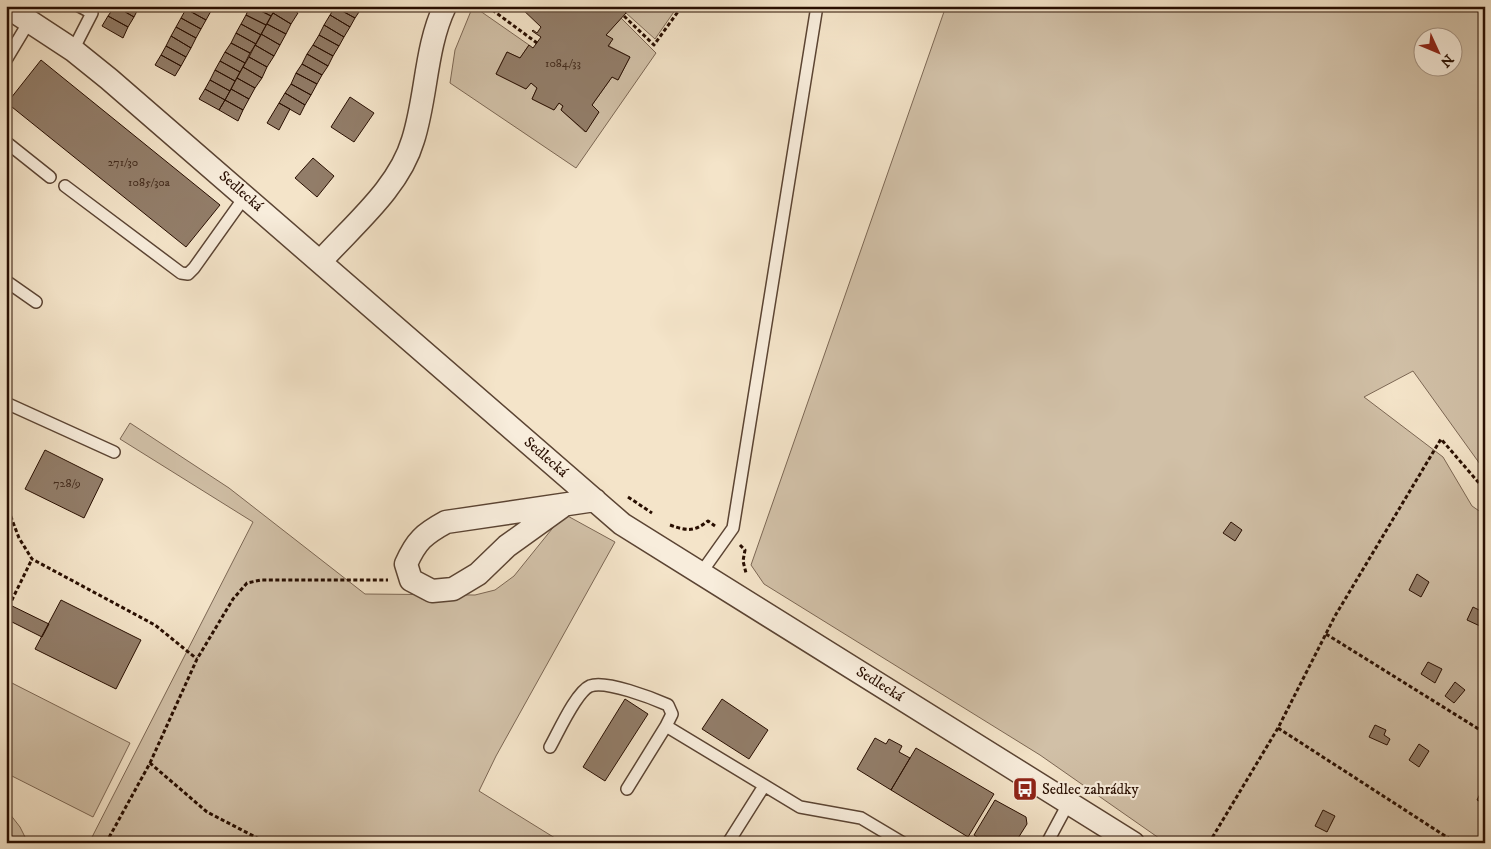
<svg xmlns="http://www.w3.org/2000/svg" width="1491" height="849" viewBox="0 0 1491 849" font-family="'IM FELL DW Pica',serif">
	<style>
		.green { fill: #d1c0a7; stroke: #7c6754; fill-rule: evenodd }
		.building { fill: #927d69; stroke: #280e01 }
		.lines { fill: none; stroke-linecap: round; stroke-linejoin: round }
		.lane-casing { stroke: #5b4433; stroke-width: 14 }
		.street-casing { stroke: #5b4433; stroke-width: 25 }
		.path { stroke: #280e01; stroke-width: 3; stroke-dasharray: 4 2.5; stroke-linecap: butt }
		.lane { stroke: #f8eddc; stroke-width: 11 }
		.street { stroke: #f8eddc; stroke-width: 22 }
		.labels { text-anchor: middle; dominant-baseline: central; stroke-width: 4.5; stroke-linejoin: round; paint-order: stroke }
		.number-label { font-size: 12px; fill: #422a1b }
		.street-label { font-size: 15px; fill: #280e01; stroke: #f8eddc }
		.poi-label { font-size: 15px; fill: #280e01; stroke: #f8eddc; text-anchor: start }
	</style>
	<rect width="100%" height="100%" fill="#f4e4c9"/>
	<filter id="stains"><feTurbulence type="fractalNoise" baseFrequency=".004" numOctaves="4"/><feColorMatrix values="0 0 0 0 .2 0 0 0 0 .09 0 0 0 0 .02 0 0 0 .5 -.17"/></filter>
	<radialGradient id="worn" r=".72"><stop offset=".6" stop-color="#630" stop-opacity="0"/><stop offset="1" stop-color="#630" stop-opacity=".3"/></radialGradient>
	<!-- green -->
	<path class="green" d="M473,6L529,45L520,58L507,52L496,74L526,89L531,83L537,88L532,99L554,110L559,103L563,106L561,110L585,132L599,112L592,105L612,77L618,80L630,57L609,46L612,39L606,35L621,18L656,53L576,168L450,83L455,50Z
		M632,6H678L655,39L626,13Z
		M946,6H1485V471L1413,371L1364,397L1443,457L1472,506L1485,515V843H1166L1040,755L764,584L751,565ZM1424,38H1454V68H1424Z
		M130,423L229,488L365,594L475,595L495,590L514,576L564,514L615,542L496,756L479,791L563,843H89L253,522L120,439Z
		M6,680L130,743L93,817L6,773Z
		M6,809L20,827L28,843H7Z"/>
	<!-- building -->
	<path class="building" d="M115,6H138L139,7L134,17Z
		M115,6L134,17L128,27L108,16Z
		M188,6H203L211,11L206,20L186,9Z
		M250,6L271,16L266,25L246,15Z
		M253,6H276L277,7L271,16Z
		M286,6L298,13L291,24L273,13L277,6Z
		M357,6L361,9L355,18L335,7Z
		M519,6H619L626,13L606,35L613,39L608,46L630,57L618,80L612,77L592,105L599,112L586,132L561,110L563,106L559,103L554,110L532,99L537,88L531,83L526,89L496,74L507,52L520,58L529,45L533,48L541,37L532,31L533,30L537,33L541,27Z
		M335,7L355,18L350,27L330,15Z
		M186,9L206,20L201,29L181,18Z
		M273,13L291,24L286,34L267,24Z
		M246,15L266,25L261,35L241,24Z
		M330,15L350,27L344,37L324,25Z
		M108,16L128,27L123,38L102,26Z
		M181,18L201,29L196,38L176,27Z
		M241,24L261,35L256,44L236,33Z
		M267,24L286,34L280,45L261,34Z
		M324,25L344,37L339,46L319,35Z
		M176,27L196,38L191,48L171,36Z
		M236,33L256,44L250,53L231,43Z
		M261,34L280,45L274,56L255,45Z
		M319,35L339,46L333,56L313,45Z
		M171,36L191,48L186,57L166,46Z
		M231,43L250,53L245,63L225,52Z
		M255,45L274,56L267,67L249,57Z
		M313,45L333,56L328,66L307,54Z
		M166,46L186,57L181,66L161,55Z
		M225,52L245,63L240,72L220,61Z
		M307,54L328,66L322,75L302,64Z
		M161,55L181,66L175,76L155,65Z
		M249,57L267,67L262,78L243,67Z
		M41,60L220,205L186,247L7,103Z
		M220,61L240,72L235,81L215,70Z
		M302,64L322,75L317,84L296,73Z
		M243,67L262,78L255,88L237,78Z
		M215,70L235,81L230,91L210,80Z
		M296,73L317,84L311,95L291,84Z
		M237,78L255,88L249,99L231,89Z
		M210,80L230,91L225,100L205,89Z
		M291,84L311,95L305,105L285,93Z
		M205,89L225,100L219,110L199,99Z
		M231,89L249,99L243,110L225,100Z
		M285,93L305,105L300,115L279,103Z
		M350,97L374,113L354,142L331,127Z
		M225,100L243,110L238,121L219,110Z
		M279,103L290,109L279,130L267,123Z
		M313,158L334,176L317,197L295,178Z
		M45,450L103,479L84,518L25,489Z
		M1231,522L1242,530L1235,541L1223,533Z
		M1417,574L1429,582L1421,597L1409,590Z
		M61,600L141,640L116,689L35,649Z
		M6,603L49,624L42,637L6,619Z
		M1473,607L1485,613L1480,626L1467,620Z
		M1428,662L1442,669L1435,683L1421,674Z
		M1455,682L1465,690L1454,703L1445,696Z
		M625,699L648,714L605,781L583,767Z
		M722,699L768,730L749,759L702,729Z
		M1375,725L1386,730L1384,735L1390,739L1387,745L1369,737Z
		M875,738L886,744L889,739L902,746L899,752L910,758L891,790L857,769Z
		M1419,744L1429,751L1419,767L1409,760Z
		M916,748L994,794L968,837L891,790Z
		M1482,790L1485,791V804L1477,800Z
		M995,800L1026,817L1027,824L1015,843H986L974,835Z
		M1323,810L1335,816L1327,832L1315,826Z"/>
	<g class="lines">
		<defs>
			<path id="lane" d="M73,50L92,13L79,6
				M6,60L30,20
				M6,142L50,177
				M65,186L181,273L188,274L194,268L246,195
				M6,281L36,302
				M6,403L114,452
				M701,573L733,528L817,6
				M550,747C558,733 576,692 590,686C606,680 652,698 668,705L672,714L666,726
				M627,789L666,726L800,807L861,818L903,843
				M728,843L764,786
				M1047,843L1069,802"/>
			<path id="street" d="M6,6L73,50L109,79L622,524L1133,843
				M321,261C353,225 399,188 413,140C427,96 425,48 445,6
				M564,505L507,546L478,574L453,589L432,591L411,580L406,564C416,541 424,534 446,522L595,500"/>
		</defs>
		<!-- lane casing -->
		<use href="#lane" class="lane-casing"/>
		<!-- street casing -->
		<use href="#street" class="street-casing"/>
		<!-- path -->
		<path class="path" d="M487,6L537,43
			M624,16L654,45L682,6
			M628,497L652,513
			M6,504L19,538L32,559L155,625L197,659
			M670,525C687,531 694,532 708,521L715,526
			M740,545L745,550L743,561L746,573
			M6,612L32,559
			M1326,634L1485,733
			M1278,728L1456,843
			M150,763L197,659L233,599L247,583L261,580H388
			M106,843L150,763L207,812L267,843
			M1209,843L1278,728L1335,616L1441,439L1485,490"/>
		<!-- lane -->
		<use href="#lane" class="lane"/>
		<!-- street -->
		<use href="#street" class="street"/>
	</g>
	<!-- icons -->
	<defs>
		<symbol id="bus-square" viewBox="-11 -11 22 22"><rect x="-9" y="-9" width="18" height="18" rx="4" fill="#8f2418" stroke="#f8eddc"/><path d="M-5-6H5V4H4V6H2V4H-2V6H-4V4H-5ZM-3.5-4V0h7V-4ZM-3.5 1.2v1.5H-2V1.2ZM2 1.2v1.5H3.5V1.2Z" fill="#fff"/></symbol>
	</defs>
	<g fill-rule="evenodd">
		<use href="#bus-square" x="1011" y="775" width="28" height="28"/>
	</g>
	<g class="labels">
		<!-- number labels -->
		<g class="number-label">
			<text x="563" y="63">1084/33</text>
			<text x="123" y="162">271/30</text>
			<text x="149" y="182">1085/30a</text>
			<text x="67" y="483">728/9</text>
		</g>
		<!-- street labels -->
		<g class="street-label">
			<text transform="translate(241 191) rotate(41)">Sedlecká</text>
			<text transform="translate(546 457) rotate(41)">Sedlecká</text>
			<text transform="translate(880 684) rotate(32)">Sedlecká</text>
		</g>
		<!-- poi labels -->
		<g class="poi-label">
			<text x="1042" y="789">Sedlec zahrádky</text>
		</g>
	</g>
	<!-- margin -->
	<rect width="1491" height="849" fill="none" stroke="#f4e4c9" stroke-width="25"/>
	<rect x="8" y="8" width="1476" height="834" fill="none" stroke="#280e01" stroke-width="2.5"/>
	<rect x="12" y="12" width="1466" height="824" fill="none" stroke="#280e01"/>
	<!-- north arrow -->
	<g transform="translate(1438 52) rotate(134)"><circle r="24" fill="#f8eddc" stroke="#a59484"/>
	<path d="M0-4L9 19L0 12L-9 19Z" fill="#8f2418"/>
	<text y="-8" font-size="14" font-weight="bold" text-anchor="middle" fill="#280e01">N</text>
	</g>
	<rect width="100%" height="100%" filter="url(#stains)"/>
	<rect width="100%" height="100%" fill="url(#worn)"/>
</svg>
